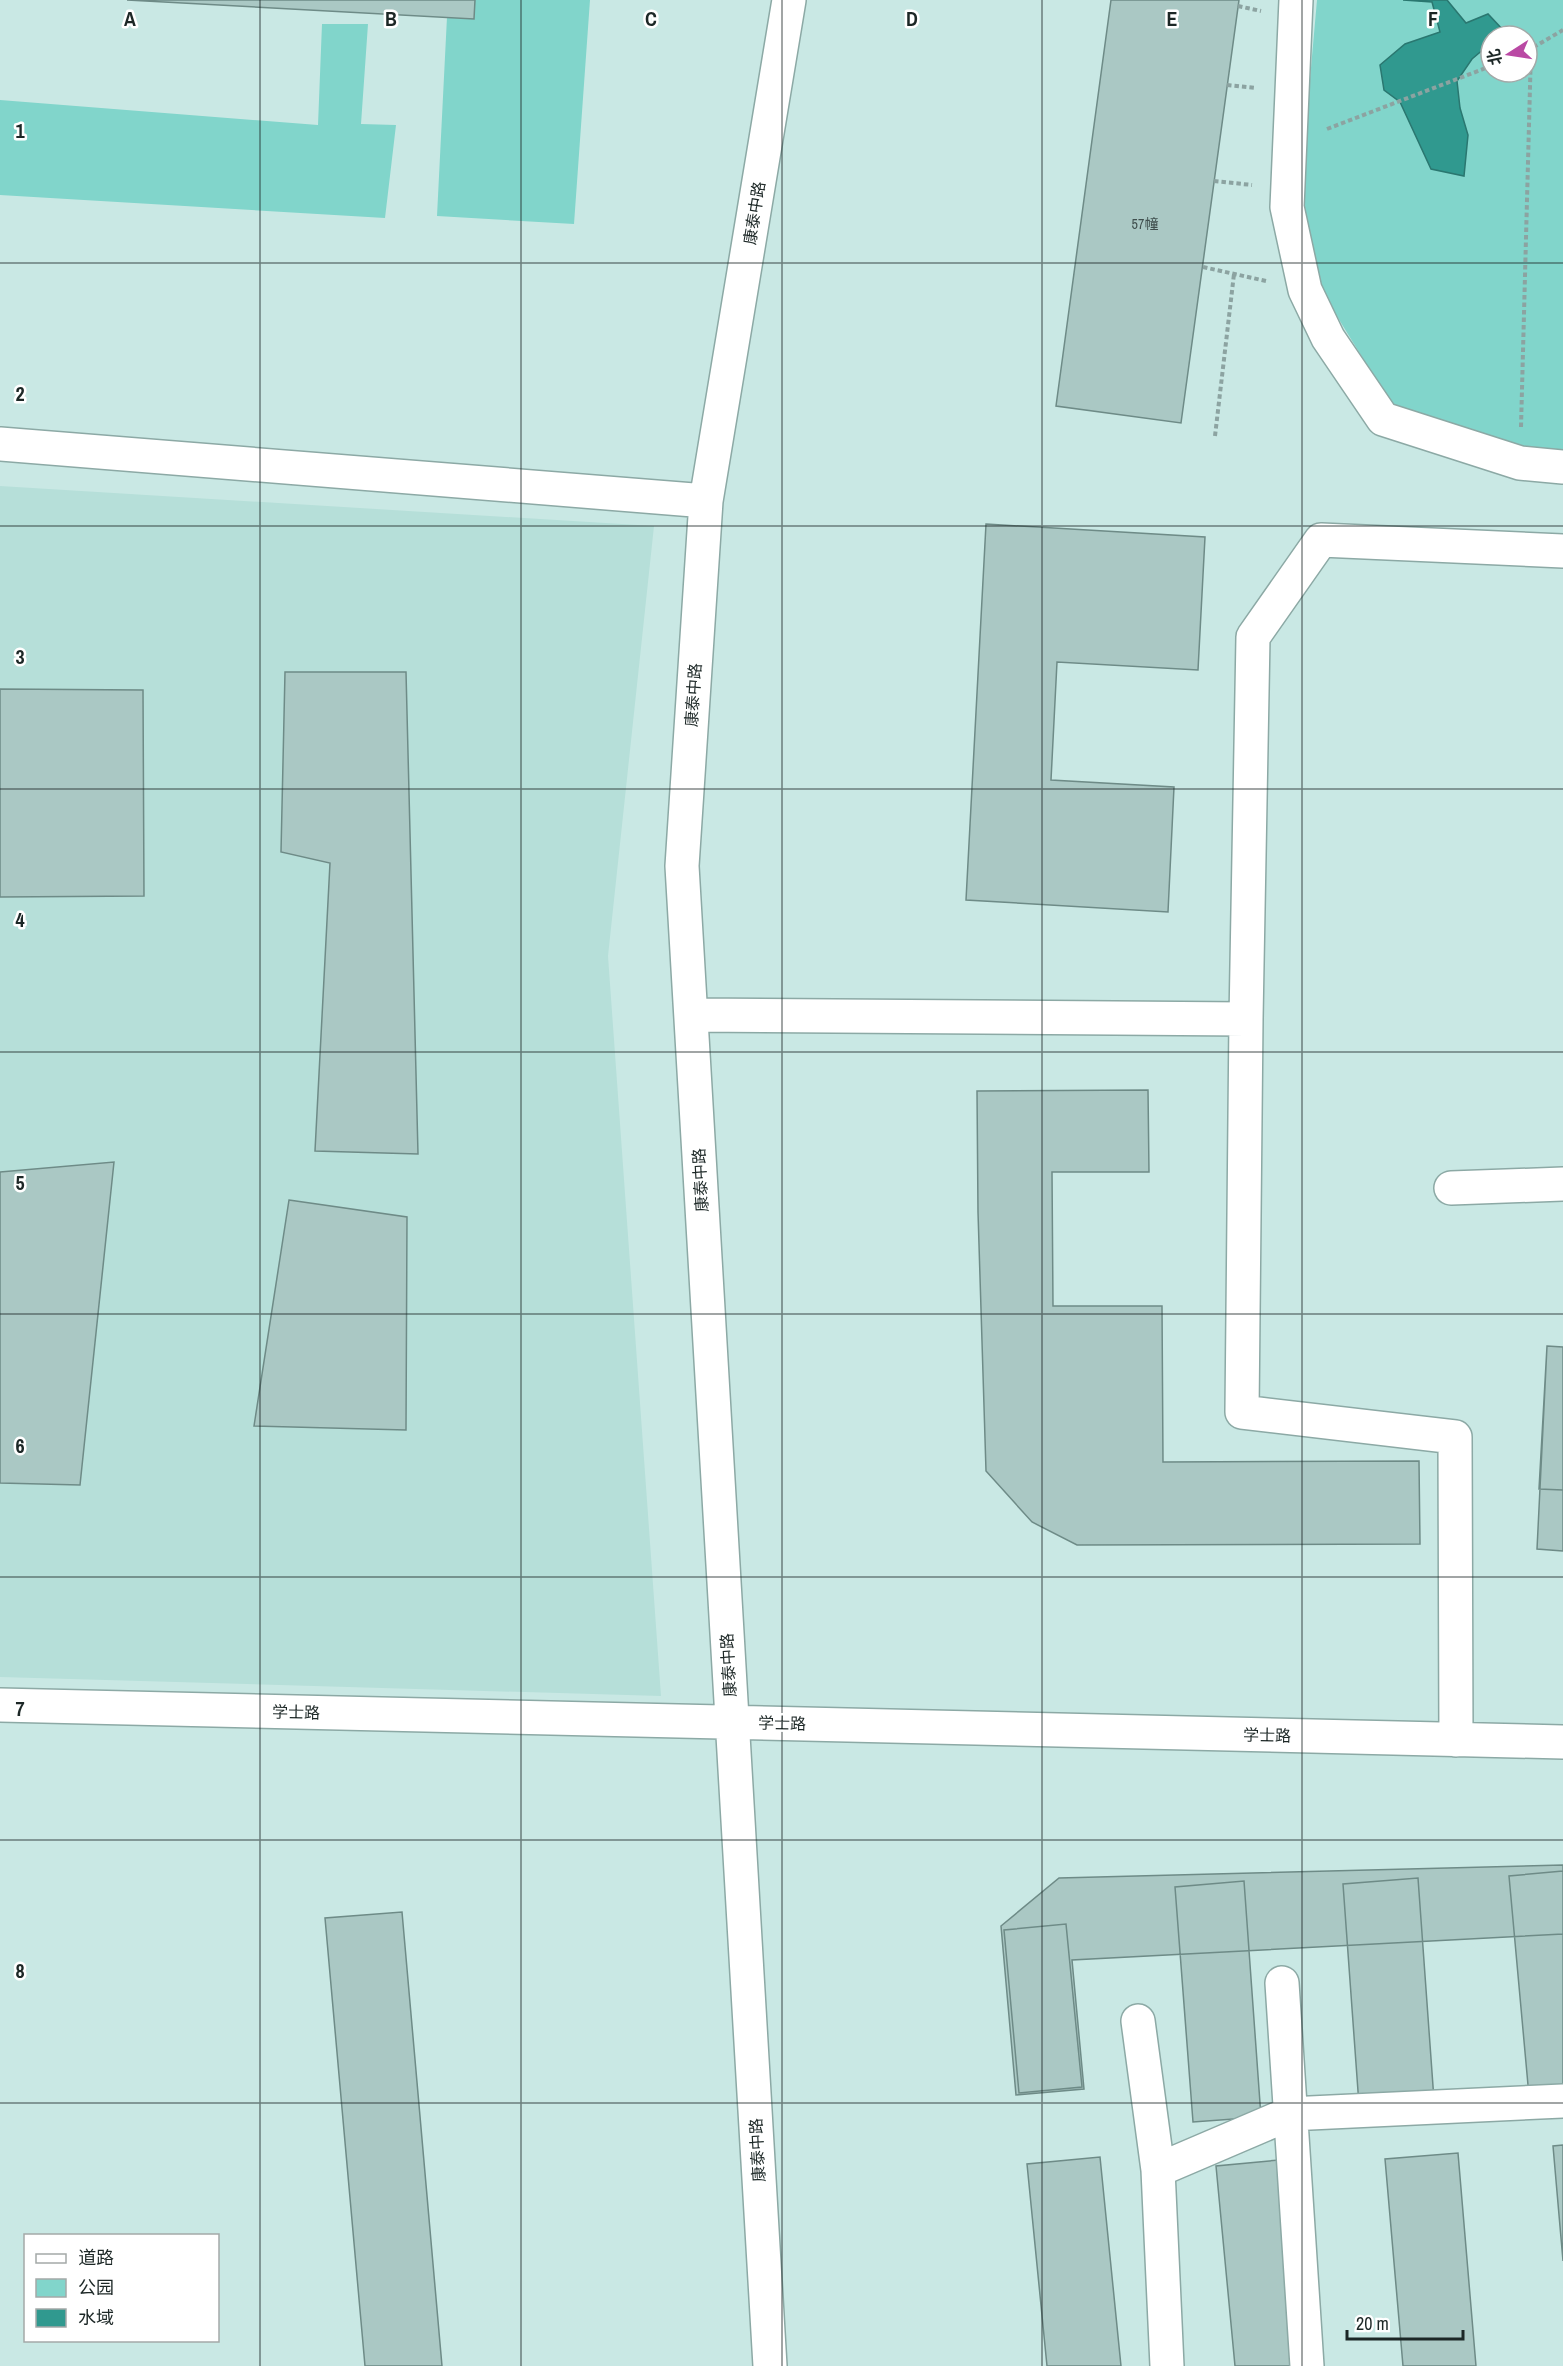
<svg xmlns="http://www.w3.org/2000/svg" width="1563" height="2366" viewBox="0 0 1563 2366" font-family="'Archivo Narrow','Noto Sans SC',sans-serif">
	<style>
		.built { fill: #b6dfd9 }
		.green { fill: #81d5cb; fill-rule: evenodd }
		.water { fill: #30998f; stroke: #2a7770; stroke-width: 1.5 }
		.building { fill: #aac8c4; stroke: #6e8b87; stroke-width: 1.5 }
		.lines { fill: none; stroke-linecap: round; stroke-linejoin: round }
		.minor-casing { stroke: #8ca9a5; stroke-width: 36 }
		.path { stroke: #8ca3a1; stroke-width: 4; stroke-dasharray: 4.5 3; stroke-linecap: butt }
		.minor { stroke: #fff; stroke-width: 33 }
		.grid { fill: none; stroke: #1c2726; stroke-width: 1.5; stroke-opacity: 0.55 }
		.labels { text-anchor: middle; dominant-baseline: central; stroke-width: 5; stroke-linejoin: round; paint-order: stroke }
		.number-label { font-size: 14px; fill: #404f4e }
		.street-label { font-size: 16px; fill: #1c2726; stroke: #fff }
		.grid-label { font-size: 20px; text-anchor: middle; font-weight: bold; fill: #1c2726; stroke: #fff; stroke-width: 5; stroke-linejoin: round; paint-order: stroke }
	</style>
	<rect width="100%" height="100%" fill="#c9e8e4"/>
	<!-- built -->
	<path class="built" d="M0,486L654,526L608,956L661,1696L0,1677Z"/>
	<!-- green -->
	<path class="green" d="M475,0H590L574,224L437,216L447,17Z
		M1317,0H1563V452L1506,444L1394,409L1319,287L1303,202L1304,147ZM1491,36H1527V72H1491Z
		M322,24H368L361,124L396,125L385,218L0,195V100L318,125Z"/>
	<!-- water -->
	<path class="water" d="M1403,0H1447L1466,23L1488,14L1504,31L1498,36H1491V43L1472,59L1457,81L1460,108L1468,135L1464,176L1431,169L1400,102L1384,90L1380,65L1405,44L1440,32L1432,2Z"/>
	<!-- building -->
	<path class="building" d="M127,0H475L474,19Z
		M1111,0H1239L1181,423L1056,406Z
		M986,524L1205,537L1198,670L1057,662L1051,780L1174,787L1168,912L966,900Z
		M285,672H406L418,1154L315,1151L330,863L281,852Z
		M0,689L143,690L144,896L0,897Z
		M1148,1090L1149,1172H1052L1053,1306H1162L1163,1462L1419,1461L1420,1544L1077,1545L1032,1522L986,1471L978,1212L977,1091Z
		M114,1162L80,1485L0,1483V1172Z
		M289,1200L407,1217L406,1430L254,1426Z
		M1547,1346L1563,1347V1551L1537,1549Z
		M1547,1346L1563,1347V1490L1539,1489Z
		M1563,1865V1934L1072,1960L1084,2089L1016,2095L1001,1926L1059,1878Z
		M1563,1871V2093L1529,2096L1509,1876Z
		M1418,1878L1434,2100L1359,2105L1343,1884Z
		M1244,1881L1261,2117L1193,2122L1175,1887Z
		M402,1912L442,2366H365L325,1918Z
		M1066,1924L1082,2087L1019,2093L1004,1930Z
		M1563,2145V2261L1553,2146Z
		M1458,2153L1476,2366H1403L1385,2159Z
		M1100,2157L1121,2366H1047L1027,2164Z
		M1279,2160L1298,2366H1235L1216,2166Z"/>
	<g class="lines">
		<defs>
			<path id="minor" d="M1296,0L1287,207L1305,290L1328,338L1383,419L1520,463L1563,467
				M0,444L706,501
				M691,1015L1246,1019
				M1451,1188L1563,1184
				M0,1705L1563,1742
				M1456,1740L1455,1437L1242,1412L1246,1019L1253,637L1321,540L1563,551
				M1282,1983L1307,2366
				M1138,2021L1158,2170L1167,2366
				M1158,2170L1289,2114L1563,2101
				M770,2366L682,866L706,501L789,0"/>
		</defs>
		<!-- minor casing -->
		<use href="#minor" class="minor-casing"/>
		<!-- path -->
		<path class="path" d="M1238,6L1261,11
			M1527,51L1563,30
			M1227,85L1256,88
			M1327,129L1491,66
			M1214,181L1252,185
			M1203,267L1266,281
			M1521,427L1531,49
			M1215,436L1234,274"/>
		<!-- minor -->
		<use href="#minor" class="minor"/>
	</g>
	<!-- grid -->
	<path class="grid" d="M260,0V2366M521,0V2366M782,0V2366M1042,0V2366M1302,0V2366M0,263H1563M0,526H1563M0,789H1563M0,1052H1563M0,1314H1563M0,1577H1563M0,1840H1563M0,2103H1563"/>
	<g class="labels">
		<!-- number labels -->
		<g class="number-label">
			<text x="1145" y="224">57幢</text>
		</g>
		<!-- street labels -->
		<g class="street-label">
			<text transform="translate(754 213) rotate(-81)">康泰中路</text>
			<text transform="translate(693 695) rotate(-86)">康泰中路</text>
			<text transform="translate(700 1180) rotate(-93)">康泰中路</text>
			<text transform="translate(728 1665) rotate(-93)">康泰中路</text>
			<text transform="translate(296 1712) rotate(1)">学士路</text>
			<text transform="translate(782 1723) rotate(1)">学士路</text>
			<text transform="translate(1267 1735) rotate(1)">学士路</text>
			<text transform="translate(757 2150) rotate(-93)">康泰中路</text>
		</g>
	</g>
	<g class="grid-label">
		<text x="130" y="26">A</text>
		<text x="391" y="26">B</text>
		<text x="651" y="26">C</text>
		<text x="912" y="26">D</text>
		<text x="1172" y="26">E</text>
		<text x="1433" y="26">F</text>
		<text x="20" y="138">1</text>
		<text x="20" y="401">2</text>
		<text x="20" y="664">3</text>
		<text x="20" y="927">4</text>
		<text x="20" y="1190">5</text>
		<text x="20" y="1453">6</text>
		<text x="20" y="1716">7</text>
		<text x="20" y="1978">8</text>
	</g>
	<!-- legend -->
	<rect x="24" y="2234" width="195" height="108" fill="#ffffff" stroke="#a4a9a8" stroke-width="1.5"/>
	<rect x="36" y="2254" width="30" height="9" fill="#ffffff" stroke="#a4a9a8" stroke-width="1.5"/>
	<text x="78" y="2264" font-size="18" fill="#1c2726">道路</text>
	<rect x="36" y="2279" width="30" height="18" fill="#81d5cb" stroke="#a4a9a8" stroke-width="1.5"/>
	<text x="78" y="2294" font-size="18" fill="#1c2726">公园</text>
	<rect x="36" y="2309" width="30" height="18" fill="#30998f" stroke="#a4a9a8" stroke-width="1.5"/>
	<text x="78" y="2324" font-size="18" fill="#1c2726">水域</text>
	<!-- north arrow -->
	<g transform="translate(1509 54) rotate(258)"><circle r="28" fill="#ffffff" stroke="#a4a9a8" stroke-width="1.5"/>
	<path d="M0-4.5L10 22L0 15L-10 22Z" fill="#ba49a4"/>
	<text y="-9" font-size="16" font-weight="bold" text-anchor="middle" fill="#1c2726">北</text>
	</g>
	<!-- scale -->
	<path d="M1347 2330v9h116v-9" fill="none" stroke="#1c2726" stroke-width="3"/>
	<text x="1356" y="2330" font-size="18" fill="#1c2726" stroke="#ffffff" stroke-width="4.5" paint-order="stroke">20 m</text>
</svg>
